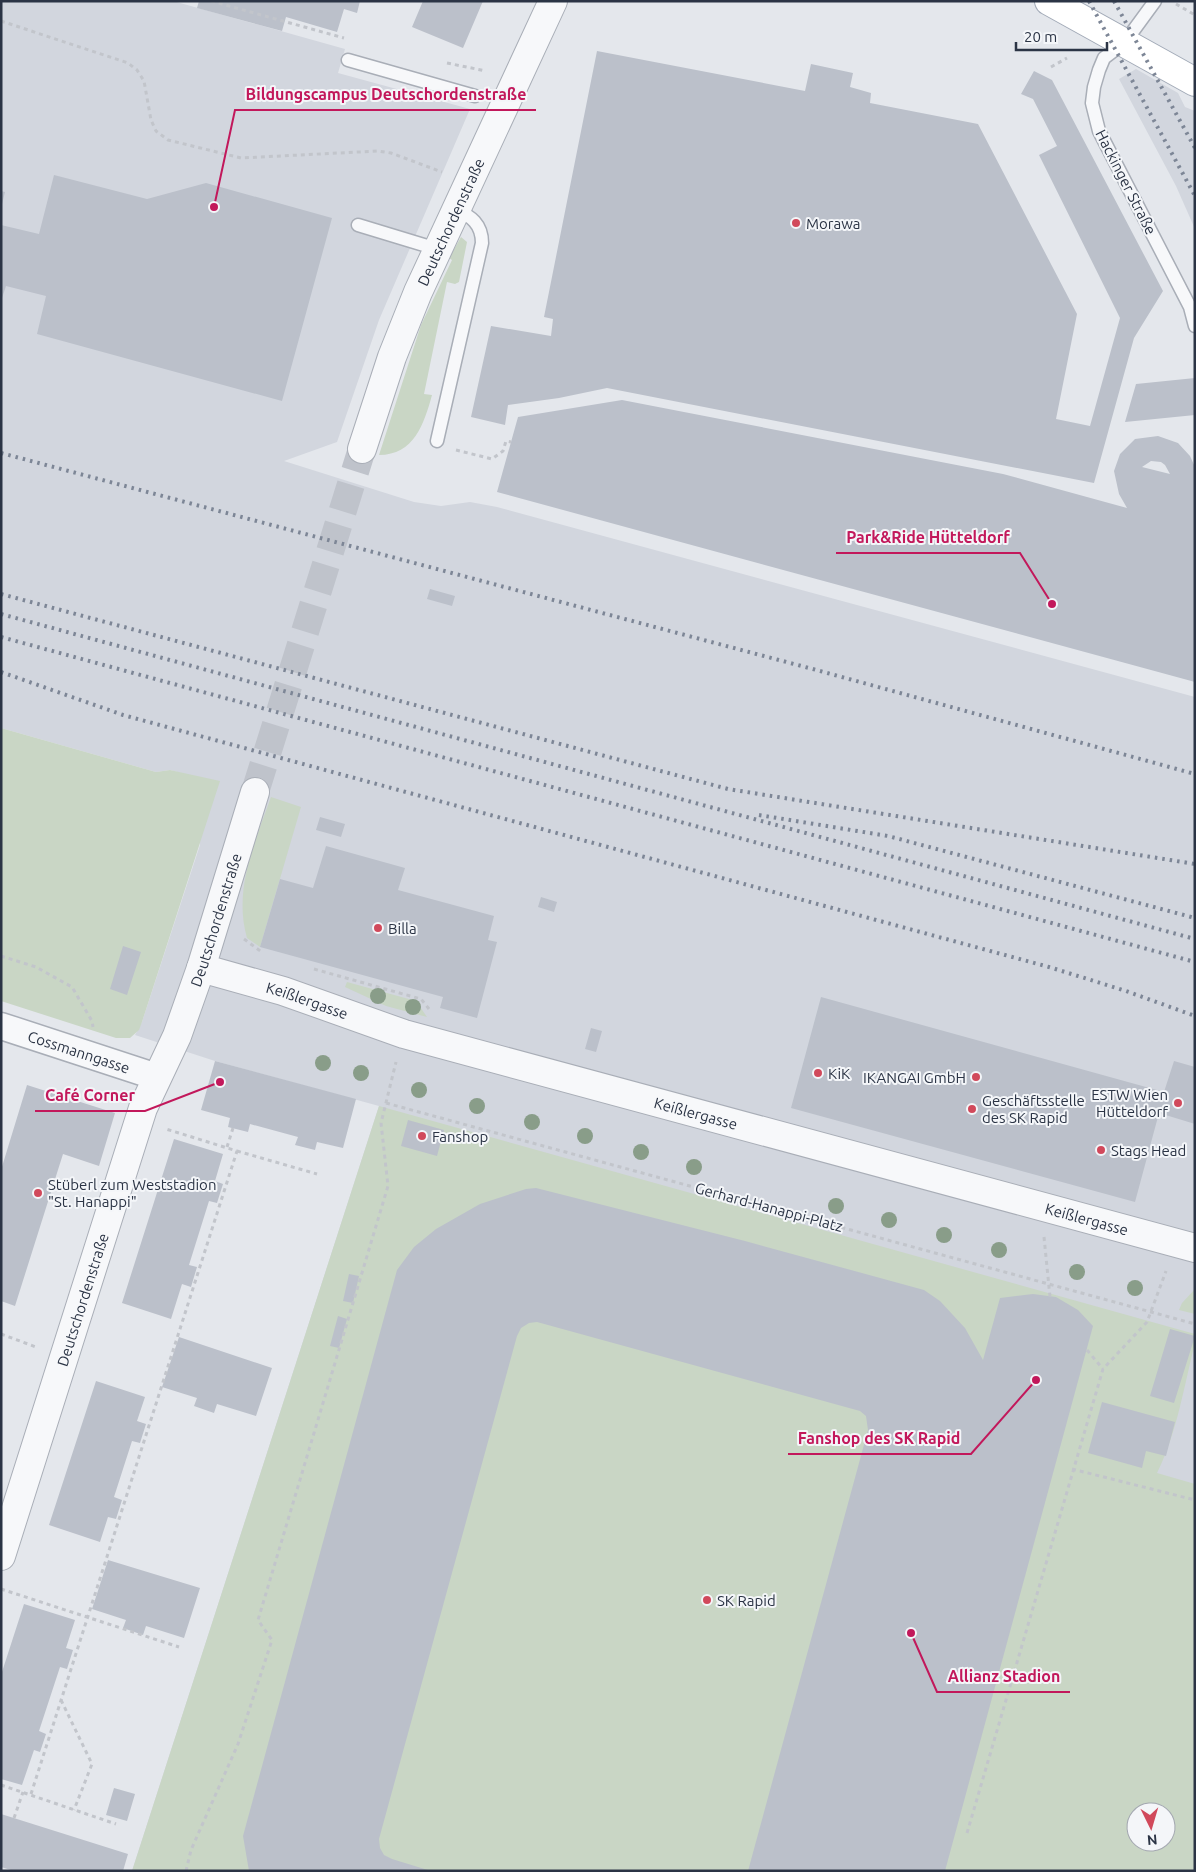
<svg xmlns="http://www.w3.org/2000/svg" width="1196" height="1872" viewBox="0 0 1196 1872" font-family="Ubuntu,sans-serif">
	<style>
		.built { fill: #d2d6de; fill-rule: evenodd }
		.green { fill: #c9d6c5; fill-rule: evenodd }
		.building { fill: #bbc0ca; fill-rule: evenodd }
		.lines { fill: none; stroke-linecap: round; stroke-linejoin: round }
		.tertiary-tunnel { stroke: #bfc3cb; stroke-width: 28; stroke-dasharray: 28 14; stroke-linecap: butt }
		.service-casing { stroke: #a9aeb7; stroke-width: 15 }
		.minor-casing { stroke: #a9aeb7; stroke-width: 29 }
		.tertiary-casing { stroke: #a9aeb7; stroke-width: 30 }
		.primary-casing { stroke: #a3abb8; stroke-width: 30 }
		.path { stroke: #c2c5cb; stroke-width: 3; stroke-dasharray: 4 4; stroke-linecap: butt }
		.service { stroke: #f7f8fa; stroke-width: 12 }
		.minor { stroke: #f7f8fa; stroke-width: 26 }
		.tertiary { stroke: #f7f8fa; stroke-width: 28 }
		.primary { stroke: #fff; stroke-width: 28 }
		.rail { stroke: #7d8696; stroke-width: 4; stroke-dasharray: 2.5 5; stroke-linecap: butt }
		.tree { fill: #899d89 }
		.poi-dot { fill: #d1495b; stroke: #f4f6f9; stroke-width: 2 }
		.labels { text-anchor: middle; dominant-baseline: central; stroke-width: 4; stroke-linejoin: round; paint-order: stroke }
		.street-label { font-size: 15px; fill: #2b3445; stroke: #f4f6f9 }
		.poi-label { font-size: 15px; fill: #2b3445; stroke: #f4f6f9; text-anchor: start }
		.leader { fill: none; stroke: #c2185b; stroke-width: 2 }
		.callout-dot { fill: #c2185b; stroke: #f4f6f9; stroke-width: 2 }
		.callout-label { font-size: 16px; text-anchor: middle; font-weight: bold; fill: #c2185b; stroke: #f4f6f9; stroke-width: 4; stroke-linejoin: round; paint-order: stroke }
	</style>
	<rect width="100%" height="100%" fill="#e4e7ec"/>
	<!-- built -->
	<path class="built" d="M1,1H173L345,49L338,73L470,109L379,320L337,442L284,461L414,502L441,506L470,502L497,507L1195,697V1871H132L379,1106L215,1061L135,1035L142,1022L200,845L192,776L170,770L156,772L1,728ZM1136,1812H1166V1842H1136Z
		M1136,69L1178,93L1185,107L1195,111V229L1176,186L1119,79Z"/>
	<!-- green -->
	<path class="green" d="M461,237L467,242L459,282L455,284L447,282L424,394L432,395C424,424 414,455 379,455L421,325L452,260L449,258Z
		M1,728L156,772L170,770L220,781L142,1022L139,1030L130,1038H116L1,1001Z
		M271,797L301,807L260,947L247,938C233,890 255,842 271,797Z
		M347,982L416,1001L427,1017L386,1006L345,987Z
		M379,1106L1195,1334V1343C1184,1386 1177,1433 1157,1473L1195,1484V1871H132ZM1136,1812H1166V1842H1136Z
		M1195,1289V1314L1179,1310L1182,1303Z"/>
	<!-- building -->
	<path class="building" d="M199,1H360L357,13L344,9L337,32L286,17L282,31L197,8Z
		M423,1H483L463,48L412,27Z
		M597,51L805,91L811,64L853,73L850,87L871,93L870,103L978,124L1077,314L1056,419L1090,426L1120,318L1039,155L1057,146L1033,99L1021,94L1034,71L1052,80L1163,291L1134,338L1094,483L607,388L559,398L508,405L505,425L471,417L491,326L551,336L553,319L544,317Z
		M54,175L147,199L206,183L332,218L282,401L37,334L46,296L6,286L1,301V225L39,234Z
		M1,191L5,192L2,204H1Z
		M1195,378V415L1125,422L1136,384Z
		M622,400L1003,474L1127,508L1119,494L1114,471L1120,454L1135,439L1158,436L1178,443L1190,456L1195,467V682L497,492L518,417ZM1151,461L1161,462L1165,465L1170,474L1142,467Z
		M430,589L455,596L452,606L427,599Z
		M320,817L345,824L341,837L316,830Z
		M326,846L405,868L398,890L494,916L488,940L497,942L477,1018L440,1008L443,997L260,947L280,879L313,888Z
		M541,897L557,902L554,912L538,907Z
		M123,946L141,952L127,995L110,989Z
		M821,997L1164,1092L1174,1061L1195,1067V1124L1159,1113L1135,1202L791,1108Z
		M591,1028L602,1031L596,1052L585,1049Z
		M215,1061L356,1099L343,1148L317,1142L315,1150L295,1145L298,1137L250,1124L248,1132L228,1127L230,1118L201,1110Z
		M27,1085L115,1113L99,1166L63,1154L15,1306L1,1301V1170Z
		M408,1120L444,1130L437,1156L401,1146Z
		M174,1139L223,1154L215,1181L223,1184L217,1203L209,1201L189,1265L197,1267L191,1287L182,1284L171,1319L122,1303Z
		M536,1188L745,1241L924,1290L940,1301L965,1328L983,1360L1000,1298L1033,1294L1056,1297L1078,1310L1093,1326L945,1871H748L868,1430L866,1416L860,1411L537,1322L529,1323L521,1328L517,1336L379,1839L380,1848L384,1855L392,1859L431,1871H249L243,1836L397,1270L414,1247L436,1229L480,1204L526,1189Z
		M349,1274L359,1276L353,1303L343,1301Z
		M338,1316L347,1319L339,1348L330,1346Z
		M1170,1329L1195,1336L1174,1403L1150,1396Z
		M179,1337L272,1368L256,1416L217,1404L214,1413L194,1406L197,1398L162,1387Z
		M96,1381L145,1397L137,1421L146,1424L140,1443L132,1441L114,1497L122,1500L116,1519L108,1517L100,1542L49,1525Z
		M1102,1402L1175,1422L1166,1456L1146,1451L1142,1468L1088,1453Z
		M108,1560L200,1588L184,1638L146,1626L143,1635L123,1628L126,1620L92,1609Z
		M24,1604L75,1620L66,1648L73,1650L67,1669L60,1667L39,1731L46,1734L40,1752L34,1750L22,1785L1,1779V1675Z
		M114,1788L135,1794L127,1821L106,1815Z
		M1,1814L128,1854L123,1871H14L1,1867Z"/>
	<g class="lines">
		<!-- tertiary-tunnel -->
		<path class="tertiary-tunnel" d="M255,792L362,449"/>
		<defs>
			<path id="service" d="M1155,1L1125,42L1104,58L1099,70L1094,87L1092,103L1099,131L1190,307L1195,326
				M348,60L475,96
				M358,225L437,249
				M437,441L482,243C482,224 471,216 455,209"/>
			<g id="minor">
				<path id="s1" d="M1,1026L157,1077"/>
			</g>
			<g id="tertiary">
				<path id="s2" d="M362,449L392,357L418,292L553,1"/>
				<path id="s3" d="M201,968L283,991L404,1034L1195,1248"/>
				<path id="s4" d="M1,1556L143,1108L177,1036L201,968L255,792"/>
			</g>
			<path id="primary" d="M1049,1L1195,82"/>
		</defs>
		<!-- service casing -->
		<use href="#service" class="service-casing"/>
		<!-- minor casing -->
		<use href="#minor" class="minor-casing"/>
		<!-- tertiary casing -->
		<use href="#tertiary" class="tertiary-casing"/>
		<!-- primary casing -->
		<use href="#primary" class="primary-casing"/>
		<!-- path -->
		<path class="path" d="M211,1L344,38
			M1176,4L1195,15
			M1,21L128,63L137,70L144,81L151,120L156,131L168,140L241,158L378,151L391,153L442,172
			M447,63L486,71
			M1051,67L1067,58
			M456,450L492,459L503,451L506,441L511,442
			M244,939L263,953
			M1,956L36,967L72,987L92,1021L93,1027
			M314,969L421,999L429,1009
			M386,1103L1195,1324
			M227,1147L233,1128
			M237,1151L317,1174
			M1044,1237L1050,1297
			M1,1334L36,1347
			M1087,1350L1103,1369
			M1072,1469L1195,1500
			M1,1589L179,1647
			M61,1700L92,1764L74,1810
			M1,1785L116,1824
			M31,1794L237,1151L166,1129
			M14,1818L23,1792
			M967,1833L1103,1369L1147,1322L1166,1271
			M186,1871L191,1850L238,1744L272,1640L258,1620L388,1186L381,1123L396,1062"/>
		<!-- service -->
		<use href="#service" class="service"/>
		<!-- minor -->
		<use href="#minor" class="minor"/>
		<!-- tertiary -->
		<use href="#tertiary" class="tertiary"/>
		<!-- primary -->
		<use href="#primary" class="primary"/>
		<!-- rail -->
		<path class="rail" d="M1089,1L1195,196
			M1114,1L1195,148
			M1,453L809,668L1195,774
			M1,594L728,789L1195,864
			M1,614L1195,939
			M1,637L1195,962
			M1,672L123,715L1049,967L1126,991L1195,1016
			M759,815L888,836L1195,918"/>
	</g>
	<!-- trees -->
	<g class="tree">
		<circle cx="378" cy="996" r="8"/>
		<circle cx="413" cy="1007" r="8"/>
		<circle cx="323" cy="1063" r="8"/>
		<circle cx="361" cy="1073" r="8"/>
		<circle cx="419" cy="1090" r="8"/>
		<circle cx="477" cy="1106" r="8"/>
		<circle cx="532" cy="1122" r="8"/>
		<circle cx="585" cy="1136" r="8"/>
		<circle cx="641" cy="1152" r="8"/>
		<circle cx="694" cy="1167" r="8"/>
		<circle cx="836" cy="1206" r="8"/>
		<circle cx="889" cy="1220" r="8"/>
		<circle cx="944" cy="1235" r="8"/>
		<circle cx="999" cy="1250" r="8"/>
		<circle cx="1077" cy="1272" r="8"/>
		<circle cx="1135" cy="1288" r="8"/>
	</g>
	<!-- markers -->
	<g class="poi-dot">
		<circle cx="796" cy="223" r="5"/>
		<circle cx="378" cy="928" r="5"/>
		<circle cx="818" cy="1073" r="5"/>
		<circle cx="976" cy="1077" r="5"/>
		<circle cx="1178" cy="1103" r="5"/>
		<circle cx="972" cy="1109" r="5"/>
		<circle cx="422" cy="1136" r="5"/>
		<circle cx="1101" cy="1150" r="5"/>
		<circle cx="38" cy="1193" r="5"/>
		<circle cx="707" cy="1600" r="5"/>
	</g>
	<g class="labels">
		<!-- street labels -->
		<g class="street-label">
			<text transform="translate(1126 182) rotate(63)">Hackinger Straße</text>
			<text stroke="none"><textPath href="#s2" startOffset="244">Deutschordenstraße</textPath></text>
			<text stroke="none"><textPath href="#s4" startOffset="672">Deutschordenstraße</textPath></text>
			<text stroke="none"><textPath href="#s3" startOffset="111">Keißlergasse</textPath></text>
			<text stroke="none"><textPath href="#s1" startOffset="82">Cossmanngasse</textPath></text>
			<text stroke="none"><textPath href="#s3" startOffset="516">Keißlergasse</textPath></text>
			<text transform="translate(769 1207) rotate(15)">Gerhard-Hanappi-Platz</text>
			<text stroke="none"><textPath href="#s3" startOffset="921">Keißlergasse</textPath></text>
			<text stroke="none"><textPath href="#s4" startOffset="269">Deutschordenstraße</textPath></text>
		</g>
		<!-- poi labels -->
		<g class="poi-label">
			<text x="806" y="223">Morawa</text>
			<text x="388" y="928">Billa</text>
			<text x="828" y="1073">KiK</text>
			<text x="966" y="1077" text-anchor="end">IKANGAI GmbH</text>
			<text x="1168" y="1094" text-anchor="end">ESTW Wien<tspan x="1168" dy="17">Hütteldorf</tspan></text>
			<text x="982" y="1100">Geschäftsstelle<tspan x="982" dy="17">des SK Rapid</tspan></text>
			<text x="432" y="1136">Fanshop</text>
			<text x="1111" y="1150">Stags Head</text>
			<text x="48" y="1184">Stüberl zum Weststadion<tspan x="48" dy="17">"St. Hanappi"</tspan></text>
			<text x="717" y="1600">SK Rapid</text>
		</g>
	</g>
	<!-- callouts -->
	<path class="leader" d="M214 207L235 110H536M1052 604L1020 553H836M220 1082L145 1111H35M1036 1380L971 1454H788M911 1633L937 1692H1070"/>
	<g class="callout-dot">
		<circle cx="214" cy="207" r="5"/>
		<circle cx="1052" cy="604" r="5"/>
		<circle cx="220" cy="1082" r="5"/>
		<circle cx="1036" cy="1380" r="5"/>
		<circle cx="911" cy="1633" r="5"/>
	</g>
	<g class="callout-label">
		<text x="386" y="100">Bildungscampus Deutschordenstraße</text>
		<text x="928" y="543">Park&amp;Ride Hütteldorf</text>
		<text x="90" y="1101">Café Corner</text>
		<text x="879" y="1444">Fanshop des SK Rapid</text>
		<text x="1004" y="1682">Allianz Stadion</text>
	</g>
	<!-- border -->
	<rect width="1196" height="1872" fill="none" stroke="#2b3445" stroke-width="5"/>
	<!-- north arrow -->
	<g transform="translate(1151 1827) rotate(175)"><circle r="24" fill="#f4f6f9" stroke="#a4a8b1"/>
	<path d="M0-4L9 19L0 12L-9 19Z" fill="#d1495b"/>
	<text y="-8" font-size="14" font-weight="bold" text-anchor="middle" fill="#2b3445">N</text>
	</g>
	<!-- scale -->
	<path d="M1016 42v8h91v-8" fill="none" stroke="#2b3445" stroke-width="2.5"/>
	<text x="1024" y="42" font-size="15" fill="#2b3445" stroke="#f4f6f9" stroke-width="4" paint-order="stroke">20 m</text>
</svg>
